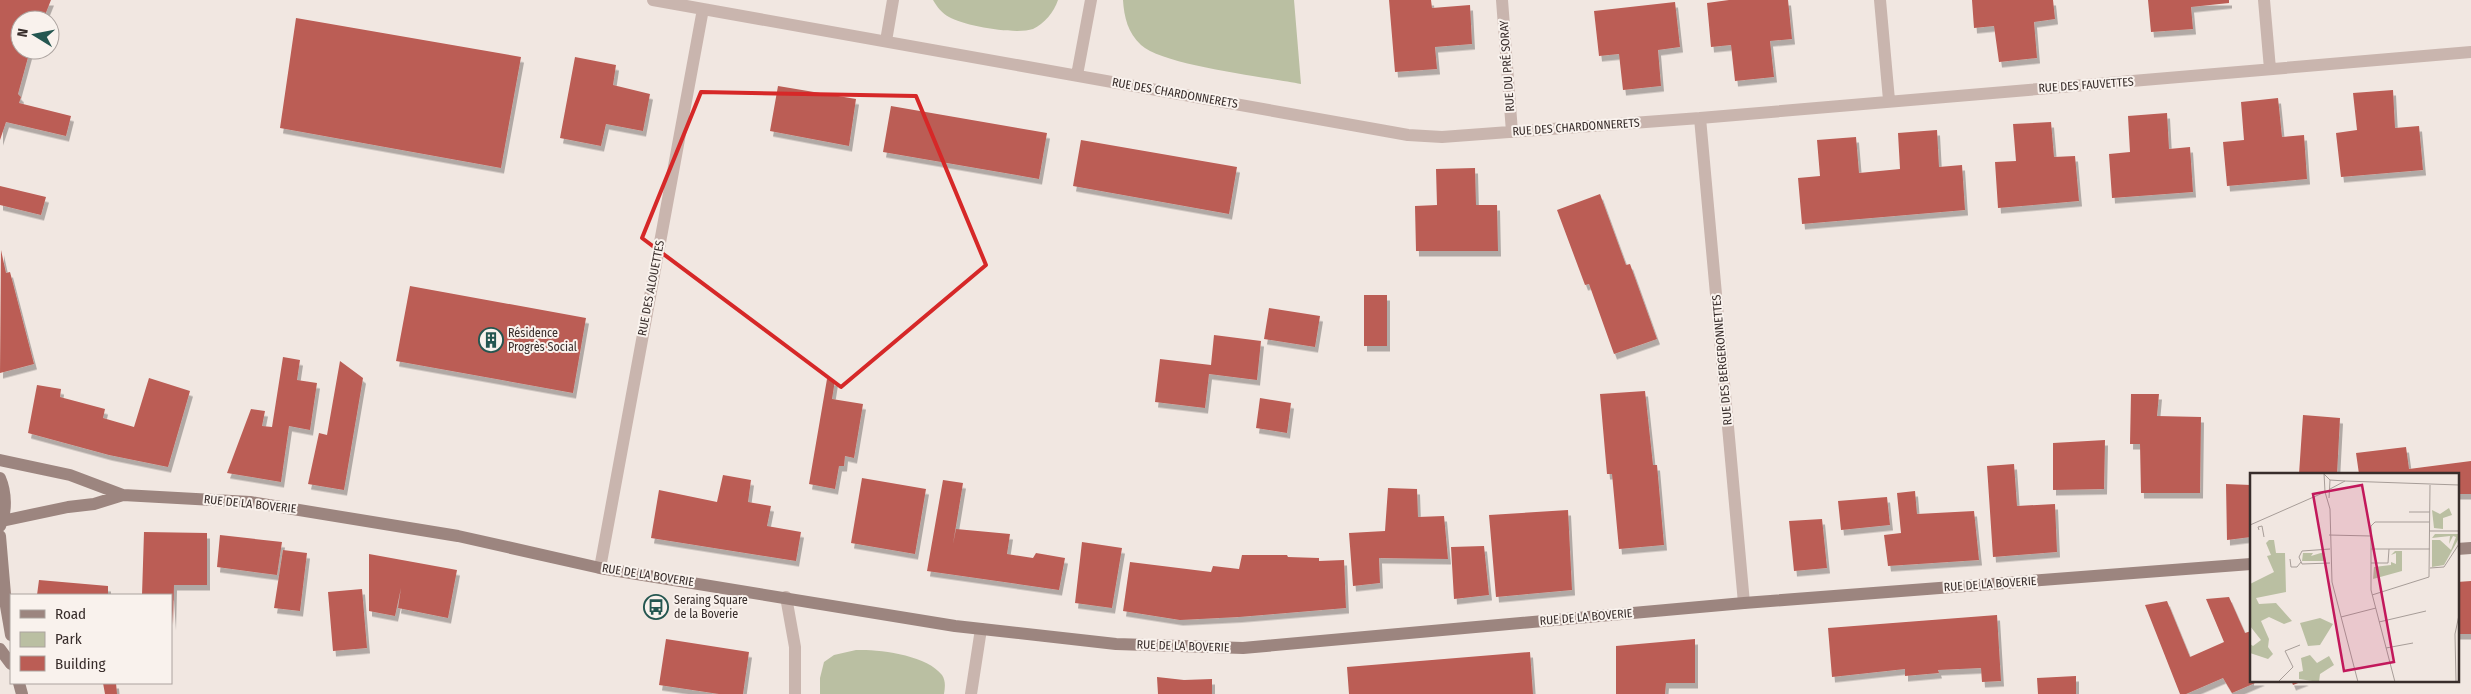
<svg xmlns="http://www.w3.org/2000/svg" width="2471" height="694" viewBox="0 0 2471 694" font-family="'Fira Sans Condensed',sans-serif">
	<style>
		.green { fill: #babfa2 }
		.building { fill: #bb5d55; filter: url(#shadow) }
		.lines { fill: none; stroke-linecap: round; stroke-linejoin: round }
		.street { stroke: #c9b5ae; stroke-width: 12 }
		.secondary { stroke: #9c857f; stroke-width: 12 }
		.marked { fill: none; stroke: #d62828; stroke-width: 4; stroke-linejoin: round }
		.labels { text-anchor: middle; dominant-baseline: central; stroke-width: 4; stroke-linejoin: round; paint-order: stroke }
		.street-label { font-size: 12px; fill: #382d2b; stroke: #f9f2ed }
		.poi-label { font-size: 12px; fill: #382d2b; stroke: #f9f2ed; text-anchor: start }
		.inset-road { fill: none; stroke: #a79d98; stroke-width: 1 }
		.view { fill: #c2185b; fill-opacity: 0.15; stroke: #c2185b; stroke-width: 2.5 }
		.inset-edge { fill: none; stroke: #382d2b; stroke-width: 2.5 }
	</style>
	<defs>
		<filter id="shadow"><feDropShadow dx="3" dy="5.5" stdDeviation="0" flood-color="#0004"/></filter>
	</defs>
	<rect width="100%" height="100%" fill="#f1e7e1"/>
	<!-- green -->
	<path class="green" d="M933,0H1058C1054,12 1044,24 1033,29C1016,35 964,26 949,17C942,13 937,7 933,0Z
		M1123,0H1294L1301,84C1267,77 1164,66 1141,45C1128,33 1124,17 1123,0Z
		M856,650C879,649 927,655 942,675C946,681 945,688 944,694H820V678L824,662L834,655Z"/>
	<!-- building -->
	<path class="building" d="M0,0H51L43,20H20V50H30L18,94L21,97L19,103L71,116L66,136L6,122L0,140Z
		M1389,0H1431L1432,8L1470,5L1472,44L1435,47L1437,69L1395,72Z
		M1729,0H1788L1792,39L1770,41L1774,77L1735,81L1731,45L1711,47L1707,3Z
		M1972,0H2053L2055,19L2034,22L2037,58L1999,62L1994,26L1974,28Z
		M2148,0H2229V3L2191,7L2193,29L2151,32Z
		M1675,2L1680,47L1658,50L1661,86L1623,90L1619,54L1599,56L1594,11Z
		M296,18L521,57L501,168L280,128Z
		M575,57L616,65L613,85L650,94L643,131L606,124L601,146L560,138Z
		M778,86L856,99L849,146L770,131Z
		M2393,90L2395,128L2419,126L2423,170L2341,177L2336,133L2357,130L2353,93Z
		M2278,98L2282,137L2304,135L2307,179L2227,186L2223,142L2244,140L2241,102Z
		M891,106L1047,133L1039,179L883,152Z
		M2167,113L2169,149L2190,147L2193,192L2112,198L2109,154L2130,152L2128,116Z
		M2051,122L2054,157L2075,156L2079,201L1998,208L1995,162L2016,161L2013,124Z
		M1937,130L1939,167L1962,165L1965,210L1802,224L1798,178L1820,176L1817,140L1856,137L1859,173L1900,169L1898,133Z
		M1081,140L1237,167L1229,214L1073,186Z
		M1475,168L1476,205H1497L1498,251H1416L1415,206L1437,205L1436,169Z
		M0,186L46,197L41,215L0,205Z
		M1600,194L1626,265L1630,264L1657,339L1614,354L1589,284L1585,285L1557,210Z
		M1,250L6,273L10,272L34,364L0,373Z
		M410,286L586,318L573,393L396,361Z
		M1364,295H1387V346H1364Z
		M1269,308L1320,316L1315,347L1264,339Z
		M1214,335L1261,341L1257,380L1209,374L1205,408L1155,402L1160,359L1211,365Z
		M283,357L300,360L297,380L317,383L310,430L289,426L281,482L227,473L251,409L265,411L262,426L272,427Z
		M340,361L363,378L344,490L308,484L319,433L327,435Z
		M149,378L190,391L168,467L109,455L28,433L37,385L61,389L60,397L105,409L103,418L134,427Z
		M827,379L835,380L832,399L863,404L854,458L845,456L844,466H839L835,489L809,484Z
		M1645,391L1653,465H1657L1664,545L1619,549L1612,474H1607L1600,394Z
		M2131,394H2159L2157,416L2201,417L2200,493H2141L2140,444H2130Z
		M1260,398L1291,403L1287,433L1256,428Z
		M2303,415L2340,418L2337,474H2299Z
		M2105,440L2104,489L2053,490V443Z
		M2406,447L2409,469L2471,461V494H2457V474H2359L2356,453Z
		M2014,464L2017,506L2055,504L2057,552L1993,557L1987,466Z
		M723,475L751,480L748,502L771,506L767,526L801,532L796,561L651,538L659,490L717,502Z
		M862,478L926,489L915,554L851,543Z
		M943,480L963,483L953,544L956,529L1010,534L1007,554L1033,558L1036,553L1065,558L1059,590L927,571Z
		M2226,484L2251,485V537L2227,540Z
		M1388,488L1417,489L1418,517L1444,516L1448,559L1379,558L1380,583L1353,586L1349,533L1385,531Z
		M1915,491L1917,514L1974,511L1979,560L1888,566L1884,535L1901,533L1897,493Z
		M1887,497L1890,525L1841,530L1838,501Z
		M1568,510L1572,590L1496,597L1489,515Z
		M1822,519L1827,568L1794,571L1789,521Z
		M144,532L207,533V585H174L173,625L171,595H142Z
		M220,535L282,542L277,575L217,567Z
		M1082,542L1122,548L1112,608L1075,603Z
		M1484,546L1489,595L1454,599L1451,547Z
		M283,550L307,553L300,611L274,608Z
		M369,554L457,570L448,618L398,608L401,588L395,616L369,611Z
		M1242,555H1287L1288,557L1319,558V561L1344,560L1346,608L1239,617L1180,620L1123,611L1130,562L1211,572L1213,566L1239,569Z
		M39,580L108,586V595H37Z
		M2471,581V634H2457V582Z
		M362,589L367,648L333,651L328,592Z
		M2229,597L2245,633L2251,631V680H2262L2232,693L2223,678L2186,694H2180L2145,605L2167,601L2190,657L2224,642L2206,599Z
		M1997,615L2001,681L1982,682L1981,668L1938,670L1939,673L1905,676V669L1832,677L1828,628Z
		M666,639L749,652L743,694H719L659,685Z
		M1695,639V683H1666L1665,694H1616V646Z
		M1530,652L1533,694H1349L1347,667Z
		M2076,676V694H2038L2037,678Z
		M1157,677L1184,680L1212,679V694H1158Z
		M2291,680H2306L2293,685Z
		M103,683H116L117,694H105Z"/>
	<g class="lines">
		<!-- street -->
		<path class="street" d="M653,0L1408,135L1442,137L1700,118L2471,52
			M1502,0L1512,132
			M1880,0L1889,100
			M2264,0L2270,69
			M886,41L893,0
			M1077,75L1091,0
			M1700,118L1744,603
			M600,568L703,9
			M786,597L795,647V694
			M971,694L981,629"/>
		<!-- secondary -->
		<path class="secondary" d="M0,460L70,475L123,495
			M0,478C6,492 7,512 0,526
			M2,521L68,507L94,504L123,495L250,502L458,536L600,568L955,626L1116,644L1243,648L1744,603L2251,564
			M0,536L6,606L11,635
			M2457,549L2471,548
			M0,649L11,664
			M19,683L22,694"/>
	</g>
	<!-- marked area -->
	<path class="marked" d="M701,92L916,96L986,265L841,387L642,238Z"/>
	<!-- icons -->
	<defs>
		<symbol id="building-ring" viewBox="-11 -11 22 22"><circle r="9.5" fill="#f9f2ed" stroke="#245650" stroke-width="1.5"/><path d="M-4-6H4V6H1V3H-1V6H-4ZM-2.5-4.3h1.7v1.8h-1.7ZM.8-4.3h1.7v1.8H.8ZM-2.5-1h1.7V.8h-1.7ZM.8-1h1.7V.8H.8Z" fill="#245650"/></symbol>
		<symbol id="bus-ring" viewBox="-11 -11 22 22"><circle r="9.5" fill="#f9f2ed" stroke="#245650" stroke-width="1.5"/><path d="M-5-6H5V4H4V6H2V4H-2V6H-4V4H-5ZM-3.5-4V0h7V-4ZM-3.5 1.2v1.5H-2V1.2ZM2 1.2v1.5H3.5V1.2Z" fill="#245650"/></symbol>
	</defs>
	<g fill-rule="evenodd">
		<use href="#building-ring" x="477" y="326" width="28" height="28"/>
		<use href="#bus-ring" x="642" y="593" width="28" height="28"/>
	</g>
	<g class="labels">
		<!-- street labels -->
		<g class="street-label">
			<text transform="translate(1507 66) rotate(-94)">RUE DU PRÉ SORAY</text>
			<text transform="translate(2086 85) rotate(-4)">RUE DES FAUVETTES</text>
			<text transform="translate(1175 93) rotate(10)">RUE DES CHARDONNERETS</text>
			<text transform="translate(1576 127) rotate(-4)">RUE DES CHARDONNERETS</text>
			<text transform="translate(651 288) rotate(-79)">RUE DES ALOUETTES</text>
			<text transform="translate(1722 360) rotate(-95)">RUE DES BERGERONNETTES</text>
			<text transform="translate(250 504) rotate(6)">RUE DE LA BOVERIE</text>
			<text transform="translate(648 575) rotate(9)">RUE DE LA BOVERIE</text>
			<text transform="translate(1990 584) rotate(-4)">RUE DE LA BOVERIE</text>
			<text transform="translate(1586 617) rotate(-5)">RUE DE LA BOVERIE</text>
			<text transform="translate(1183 646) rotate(2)">RUE DE LA BOVERIE</text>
		</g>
		<!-- poi labels -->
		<g class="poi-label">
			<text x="508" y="333">Résidence<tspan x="508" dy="14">Progrès Social</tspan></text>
			<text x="674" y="600">Seraing Square<tspan x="674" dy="14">de la Boverie</tspan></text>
		</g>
	</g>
	<!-- overview -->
	<g transform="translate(2250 473)">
		<rect width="209" height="209" fill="#f1e7e1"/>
		<path d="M199,35L202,42L193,45V56L184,55L182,37L190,41ZM185,61H209V65L194,92L182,94V67H190L201,77L206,64L203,63L199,71L200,63L182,65ZM19,67H24L26,80H35L36,119L6,125L9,131L26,130L42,148L34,151L19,144L11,148L19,166L18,174L23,181L18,186L0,180V171L3,173L11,167L0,153V111L24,99L17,83L21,82L16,70ZM145,78H152V98L123,106L124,94L141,92V89L146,91V80L141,82ZM74,79L76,88H52L53,80H63L61,83ZM70,145L83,151L70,172L58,173L50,150ZM60,182L67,190L79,183L84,192L70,201L69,209L49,206V199L53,198L51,185Z" fill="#babfa2"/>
		<path class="inset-road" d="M74,0L75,19M74,1L80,7L95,8L209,12M80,16L95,8M75,19L80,36L82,109L108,209M79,25L80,7M159,39H180M0,52L75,19M9,57L8,54L12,53L14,64M180,58H209M79,62L121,63M80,76L52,78L49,84L52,91L80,90M121,76H180M40,86L41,94H47L51,89M121,90H138L139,76M180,95L194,94L209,71M122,122L179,104L180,12M91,144L126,135M129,149L176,138M136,175L163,170M28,209L43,194L35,178L50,172M145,209L121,117V53L125,49H180M206,209L205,161L209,142"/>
		<path class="view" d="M112,12L144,189L94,198L63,21Z"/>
		<rect width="209" height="209" class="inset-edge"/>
	</g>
	<!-- legend -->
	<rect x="10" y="594" width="162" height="90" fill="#f9f2ed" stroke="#aca39f"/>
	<rect x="20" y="610" width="25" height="8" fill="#9c857f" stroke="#aca39f"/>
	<text x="55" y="619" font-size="15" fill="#382d2b">Road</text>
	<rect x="20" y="632" width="25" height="15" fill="#babfa2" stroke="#aca39f"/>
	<text x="55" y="644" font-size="15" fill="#382d2b">Park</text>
	<rect x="20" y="656" width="25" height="15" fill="#bb5d55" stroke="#aca39f"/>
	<text x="55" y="669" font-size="15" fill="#382d2b">Building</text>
	<!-- north arrow -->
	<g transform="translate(35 35) rotate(280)"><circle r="24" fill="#f9f2ed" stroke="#aca39f"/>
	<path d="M0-4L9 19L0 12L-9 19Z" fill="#245650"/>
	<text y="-8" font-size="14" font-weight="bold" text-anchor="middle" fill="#382d2b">N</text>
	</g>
</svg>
